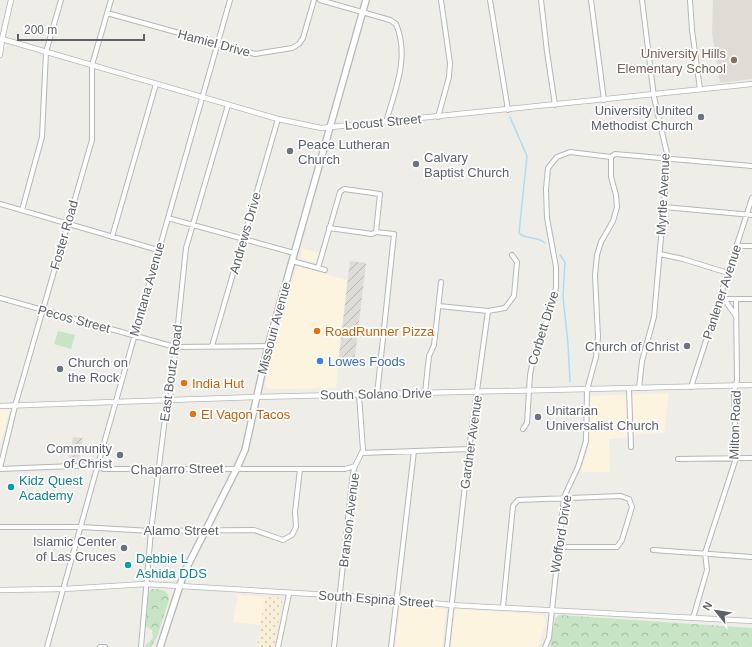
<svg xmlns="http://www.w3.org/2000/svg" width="752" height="647" viewBox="0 0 752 647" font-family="Arial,sans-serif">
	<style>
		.commercial { fill: #fcf4df }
		.industrial { fill: url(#industrial-furrows) }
		.education { fill: #dfdcd5 }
		.forest { fill: url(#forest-crowns) }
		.sand { fill: url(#sand-dots) }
		.pitch { fill: #c7e5c5 }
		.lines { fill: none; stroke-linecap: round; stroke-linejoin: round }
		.stream { stroke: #acdcfa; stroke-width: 1.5 }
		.minor-casing { stroke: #b4b7ba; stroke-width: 6 }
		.tertiary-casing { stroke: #b4b7ba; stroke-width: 6 }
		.secondary-casing { stroke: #b3b6ba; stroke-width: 8 }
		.minor { stroke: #fff; stroke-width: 4 }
		.tertiary { stroke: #fff; stroke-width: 4.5 }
		.secondary { stroke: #fff; stroke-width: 5.5 }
		.education-dot { fill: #8d6e63; stroke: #fff; stroke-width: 1.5 }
		.worship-dot { fill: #6b7280; stroke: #fff; stroke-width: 1.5 }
		.food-dot { fill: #e8710a; stroke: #fff; stroke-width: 1.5 }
		.shop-dot { fill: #3f7fe0; stroke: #fff; stroke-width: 1.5 }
		.culture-dot { fill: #0f9aa8; stroke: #fff; stroke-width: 1.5 }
		.labels { text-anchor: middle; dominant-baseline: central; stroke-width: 3.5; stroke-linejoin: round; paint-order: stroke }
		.street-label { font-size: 13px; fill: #5e6266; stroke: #fff }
		.education-label { font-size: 13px; fill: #785e54; stroke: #fff; text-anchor: end }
		.worship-label { font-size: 13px; fill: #5b616d; stroke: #fff; text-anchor: end }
		.food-label { font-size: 13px; fill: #c56008; stroke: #fff; text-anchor: start }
		.shop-label { font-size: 13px; fill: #366cbe; stroke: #fff; text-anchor: start }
		.culture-label { font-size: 13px; fill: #0d838f; stroke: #fff; text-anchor: start }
	</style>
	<defs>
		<pattern id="industrial-furrows" width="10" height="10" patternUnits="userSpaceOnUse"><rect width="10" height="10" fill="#dedcd9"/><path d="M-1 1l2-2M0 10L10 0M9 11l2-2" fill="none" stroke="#b7b6b4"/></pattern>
		<pattern id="forest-crowns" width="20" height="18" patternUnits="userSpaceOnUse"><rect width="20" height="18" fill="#c7e5c5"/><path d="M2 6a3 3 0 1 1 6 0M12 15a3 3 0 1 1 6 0" fill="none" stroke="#a5bda4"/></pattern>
		<pattern id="sand-dots" width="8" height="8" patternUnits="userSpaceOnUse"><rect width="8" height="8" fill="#f9efd8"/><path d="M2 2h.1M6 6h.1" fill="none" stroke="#cdc5b3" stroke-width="1.8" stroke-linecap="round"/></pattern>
	</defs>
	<rect width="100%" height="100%" fill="#efede7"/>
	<!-- commercial -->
	<path class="commercial" d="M302,248L319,253L316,263L301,258Z
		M297,267H300L347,280L336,388L272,389L265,387L267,373Z
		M669,393L664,433L635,434V437L609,439L610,472H581L589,442L590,396Z
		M10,409L0,444V410Z
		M238,595L265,597L260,625L233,622Z
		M400,606L446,609L442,647H395Z
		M457,609L542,615L545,618V623L539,647H451L455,611Z"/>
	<!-- industrial -->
	<path class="industrial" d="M350,261L366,263L354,365L338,364Z
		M73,437L83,438L79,459L69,457Z"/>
	<!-- education -->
	<path class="education" d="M713,0H752V79L720,83L712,34Z"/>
	<!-- forest -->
	<path class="forest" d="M152,589C161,589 169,590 169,600L157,637L151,647H144L153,638L152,630L145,626L148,592Z
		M559,615L752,628V647H550L555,618Z"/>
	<!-- sand -->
	<path class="sand" d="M265,597L281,598L282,602L274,647H257Z"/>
	<!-- pitch -->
	<path class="pitch" d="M58,331L75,335L71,349L54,344Z"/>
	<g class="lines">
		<!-- stream -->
		<path class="stream" d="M510,117L527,156L519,233C525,240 538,236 545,243
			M560,255L565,262L563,297L568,344L570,382"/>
		<defs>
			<path id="minor" d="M320,0L390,20L396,24C410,57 395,90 386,122
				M490,0L508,110
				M541,0L547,52L555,105
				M591,0L604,100
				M690,0L692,30L700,89
				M107,13L255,54L292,48L299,44L303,38L314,0
				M438,117L449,77L450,63L441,0
				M611,157L615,154L752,166
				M0,204L158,250
				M664,207L752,215
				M22,210L42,137L46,52L61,0
				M168,218L294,253
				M329,228L372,234L376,232
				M112,237L156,84
				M737,246H752
				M660,254L683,259L728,273
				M292,261L325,270
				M318,268L340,192L344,189L380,194L376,232L394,234L377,395
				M0,298L175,347L268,346
				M720,299H752
				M724,299L736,316
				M439,306L488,311
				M212,346L278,119
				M691,387L752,198
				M639,388L642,361L654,317L668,158L654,97L642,0
				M629,389L631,447
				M425,393L429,356L434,345L441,282
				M523,429L527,423L530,375L534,354L553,305L556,287V267L547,218L546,189L548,168L557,157L570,152L611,157
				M362,453L469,449
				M678,459L752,458
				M0,468L15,406L92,140V65L111,0
				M0,469L98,465L103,469H345L355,466
				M0,527H81L151,531L254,530L283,540L292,535L296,527L295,512L300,469
				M653,550L752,557
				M503,607L513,506L518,500L621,496L629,499L632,507L622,540L617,547H558
				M693,618L707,570L705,553L736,458L734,391L737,380L736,299
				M47,647C107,431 168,215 230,0
				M100,647H105
				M141,647L151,531L166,410L170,401L186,248L228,105
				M278,647L289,594
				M334,647L353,473L355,466L363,450L359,395
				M391,647L414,451
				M447,647L469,449L488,311L505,308L514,296L517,262L512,255
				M545,647L549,638L564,497L578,467L586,441L587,390L596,357L598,337L595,275L597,255L601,242L613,221L617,207L616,195L611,177V157"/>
			<path id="tertiary" d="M2,39L278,119L321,128L752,84
				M0,55L2,39L11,0
				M0,406L256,397L752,385
				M0,590L63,589L146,584L396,599L451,605L752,621"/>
			<path id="secondary" d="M160,647L184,573L237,468L245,450L268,346L366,0"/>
		</defs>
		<!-- minor casing -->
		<use href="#minor" class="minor-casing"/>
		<!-- tertiary casing -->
		<use href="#tertiary" class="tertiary-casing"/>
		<!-- secondary casing -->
		<use href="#secondary" class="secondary-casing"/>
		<!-- minor -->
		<use href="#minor" class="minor"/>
		<!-- tertiary -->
		<use href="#tertiary" class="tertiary"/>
		<!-- secondary -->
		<use href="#secondary" class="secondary"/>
	</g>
	<!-- markers -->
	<circle class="education-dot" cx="734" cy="60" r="4"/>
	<g class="worship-dot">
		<circle cx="701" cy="117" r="4"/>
		<circle cx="290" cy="151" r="4"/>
		<circle cx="416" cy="164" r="4"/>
		<circle cx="687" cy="346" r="4"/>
		<circle cx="60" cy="369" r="4"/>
		<circle cx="538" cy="417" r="4"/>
		<circle cx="120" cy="455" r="4"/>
		<circle cx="124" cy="548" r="4"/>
	</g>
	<g class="food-dot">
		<circle cx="317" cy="331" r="4"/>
		<circle cx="184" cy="383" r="4"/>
		<circle cx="193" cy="414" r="4"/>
	</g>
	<circle class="shop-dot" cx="320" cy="361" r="4"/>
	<g class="culture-dot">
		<circle cx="11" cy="487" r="4"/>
		<circle cx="128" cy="565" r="4"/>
	</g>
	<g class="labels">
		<!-- street labels -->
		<g class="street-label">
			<text transform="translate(214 43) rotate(15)">Hamiel Drive</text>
			<text transform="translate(383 122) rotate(-5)">Locust Street</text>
			<text transform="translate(663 194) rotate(-87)">Myrtle Avenue</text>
			<text transform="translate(245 233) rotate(-74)">Andrews Drive</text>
			<text transform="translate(64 235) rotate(-74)">Foster Road</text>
			<text transform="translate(147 289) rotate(-74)">Montana Avenue</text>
			<text transform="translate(722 292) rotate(-72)">Panlener Avenue</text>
			<text transform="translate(74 319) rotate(15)">Pecos Street</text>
			<text transform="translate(274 328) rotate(-75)">Missouri Avenue</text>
			<text transform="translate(543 328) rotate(-73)">Corbett Drive</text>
			<text transform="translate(171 373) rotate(-82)">East Boutz Road</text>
			<text transform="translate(376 394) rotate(-1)">South Solano Drive</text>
			<text transform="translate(735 425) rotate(-88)">Milton Road</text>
			<text transform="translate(471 442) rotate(-82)">Gardner Avenue</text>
			<text transform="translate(177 469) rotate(-1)">Chaparro Street</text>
			<text transform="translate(349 520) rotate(-83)">Branson Avenue</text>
			<text x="181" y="530">Alamo Street</text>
			<text transform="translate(561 534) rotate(-81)">Wofford Drive</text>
			<text transform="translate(376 599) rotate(4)">South Espina Street</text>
		</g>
		<!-- education labels -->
		<g class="education-label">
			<text x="726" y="53">University Hills<tspan x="726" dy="15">Elementary School</tspan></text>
		</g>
		<!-- worship labels -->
		<g class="worship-label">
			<text x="693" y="110">University United<tspan x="693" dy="15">Methodist Church</tspan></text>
			<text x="298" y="144" text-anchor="start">Peace Lutheran<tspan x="298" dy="15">Church</tspan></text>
			<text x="424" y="157" text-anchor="start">Calvary<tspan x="424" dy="15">Baptist Church</tspan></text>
			<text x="679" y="346">Church of Christ</text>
			<text x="68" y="362" text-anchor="start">Church on<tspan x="68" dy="15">the Rock</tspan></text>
			<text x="546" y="410" text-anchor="start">Unitarian<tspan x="546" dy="15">Universalist Church</tspan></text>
			<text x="112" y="448">Community<tspan x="112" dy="15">of Christ</tspan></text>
			<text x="116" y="541">Islamic Center<tspan x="116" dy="15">of Las Cruces</tspan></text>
		</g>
		<!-- food labels -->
		<g class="food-label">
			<text x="325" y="331">RoadRunner Pizza</text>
			<text x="192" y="383">India Hut</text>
			<text x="201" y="414">El Vagon Tacos</text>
		</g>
		<!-- shop labels -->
		<g class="shop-label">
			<text x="328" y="361">Lowes Foods</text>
		</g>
		<!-- culture labels -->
		<g class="culture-label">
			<text x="19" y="480">Kidz Quest<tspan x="19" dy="15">Academy</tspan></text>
			<text x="136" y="558">Debbie L<tspan x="136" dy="15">Ashida DDS</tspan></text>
		</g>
	</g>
	<!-- north arrow -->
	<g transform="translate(716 611) rotate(300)" stroke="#ffffff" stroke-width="3" paint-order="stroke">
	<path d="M0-3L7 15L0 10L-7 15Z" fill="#5e6266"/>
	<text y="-6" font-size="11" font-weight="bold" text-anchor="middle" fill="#5e6266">N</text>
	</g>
	<!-- scale -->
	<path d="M18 34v6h126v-6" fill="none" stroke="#5e6266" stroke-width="2"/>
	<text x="24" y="34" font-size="12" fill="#5e6266" stroke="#ffffff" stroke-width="3" paint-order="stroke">200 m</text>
</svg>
